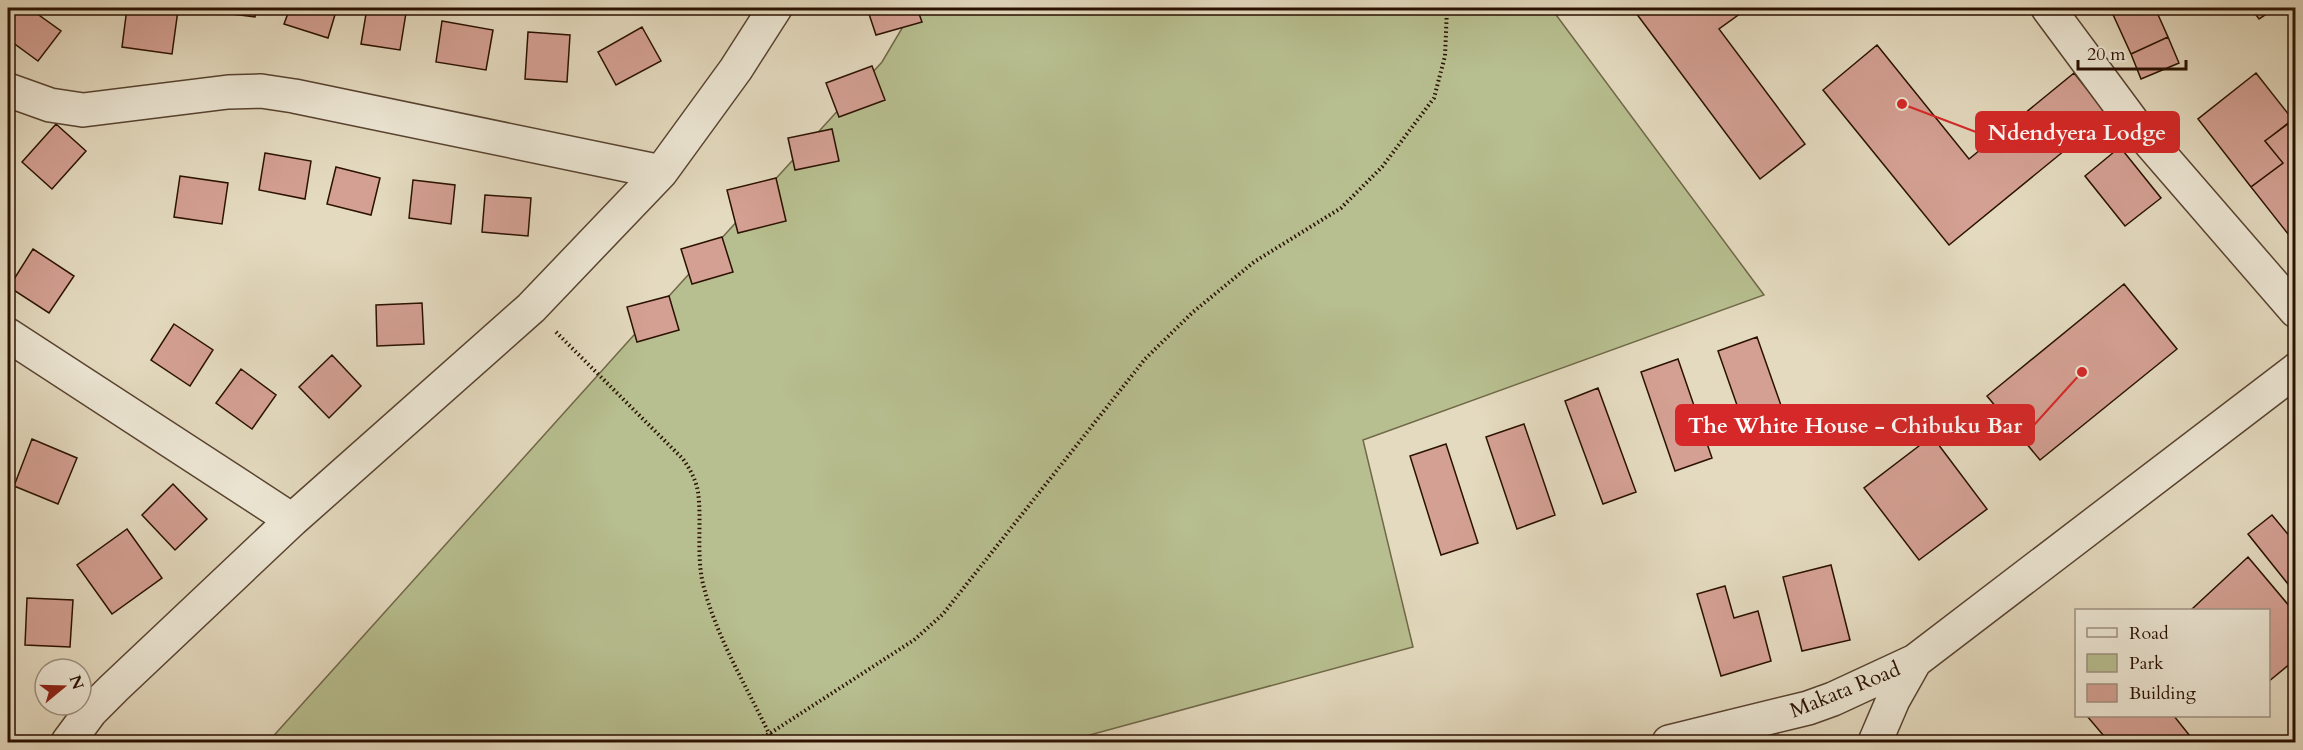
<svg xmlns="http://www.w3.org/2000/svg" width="2303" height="750" viewBox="0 0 2303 750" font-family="Cardo,serif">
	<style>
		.green { fill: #b7be8f; stroke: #706848; stroke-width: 1.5 }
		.building { fill: #d4a093; stroke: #2a1101; stroke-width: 1.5 }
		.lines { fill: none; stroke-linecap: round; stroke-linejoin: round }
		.street-casing { stroke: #584330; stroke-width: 36 }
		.path { stroke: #2a1101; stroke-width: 4; stroke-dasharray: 1.5 3; stroke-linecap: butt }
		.street { stroke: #ede7d5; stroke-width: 33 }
		.labels { text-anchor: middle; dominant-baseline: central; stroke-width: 4.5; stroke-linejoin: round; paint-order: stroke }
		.street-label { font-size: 21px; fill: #2a1101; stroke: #ede7d5 }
		.leader { fill: none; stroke: #d62828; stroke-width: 2 }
		.callout-dot { fill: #d62828; stroke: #ede7d5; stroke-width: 2 }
		.callout { fill: #d62828; stroke: #d62828; stroke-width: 2 }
		.callout-label { font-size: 22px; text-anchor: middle; font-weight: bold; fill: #fff }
	</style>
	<rect width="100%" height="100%" fill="#e4dabf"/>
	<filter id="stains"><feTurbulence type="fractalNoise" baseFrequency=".00333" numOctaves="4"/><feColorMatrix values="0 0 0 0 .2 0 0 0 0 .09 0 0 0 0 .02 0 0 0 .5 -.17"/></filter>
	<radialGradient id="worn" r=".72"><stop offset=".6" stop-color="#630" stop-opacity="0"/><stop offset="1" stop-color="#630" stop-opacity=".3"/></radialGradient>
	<!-- green -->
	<path class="green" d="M914,8H1551L1764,295L1363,440L1413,647L1064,742H268L669,296L882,62Z"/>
	<!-- building -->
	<path class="building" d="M20,8H29L61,31L38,61L8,39V26Z
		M127,8L178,10L172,54L122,47Z
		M208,8H256L255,17L208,11Z
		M290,8H337L328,38L284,24Z
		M367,8L406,13L400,50L361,44Z
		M867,8H917L922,22L876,35Z
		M1634,8H1748L1719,29L1805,144L1760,179L1633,9Z
		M2110,8H2155L2168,37L2131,54Z
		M2251,8H2276L2259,19Z
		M442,21L493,30L486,70L436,62Z
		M642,27L661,61L616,85L598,52Z
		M528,32L570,35L567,82L525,79Z
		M2168,37L2179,63L2141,79L2131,54Z
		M1877,45L1969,159L2074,73L2108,115L1949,245L1823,90Z
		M872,66L885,100L839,117L826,83Z
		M2256,73L2293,120L2265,141L2283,163L2251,187L2198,119Z
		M2296,117V244L2251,187L2283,163L2265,141Z
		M56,124L86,151L52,189L22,162Z
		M832,129L839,161L795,170L788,138Z
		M2120,147L2161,198L2125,226L2085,176Z
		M265,153L311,161L305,199L259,190Z
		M336,167L380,178L371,215L327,204Z
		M180,176L228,183L222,224L174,217Z
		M776,178L786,221L738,233L727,190Z
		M413,180L455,185L451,224L409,218Z
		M485,195L531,198L528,236L482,232Z
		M722,237L733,272L692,284L681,249Z
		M33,249L74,276L49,313L9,287Z
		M2124,284L2177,349L2040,460L1987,396Z
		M669,296L679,330L637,342L627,307Z
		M422,303L424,344L377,346L376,305Z
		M174,324L213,350L190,386L151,360Z
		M1757,337L1790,431L1751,445L1718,351Z
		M332,355L361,386L329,418L299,387Z
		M1678,359L1712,458L1675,471L1641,372Z
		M241,369L276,395L252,429L216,403Z
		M1598,388L1636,492L1603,504L1565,401Z
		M1524,424L1555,515L1517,529L1486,437Z
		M1932,436L1987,509L1919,560L1864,488Z
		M32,439L77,458L58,504L14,486Z
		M1446,444L1478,543L1441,555L1410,456Z
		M173,484L207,519L175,550L142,515Z
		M2296,511V525L2289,517Z
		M2272,515L2296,544V594L2248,534Z
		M127,529L162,578L112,614L77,565Z
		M2248,557L2296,614V659L2268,682V610H2193L2192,609Z
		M1831,565L1850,640L1802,651L1783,577Z
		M1725,586L1734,618L1758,611L1771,661L1721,676L1697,594Z
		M27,598L73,600L70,647L25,645Z
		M2087,716H2174L2194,741L2192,742H2109Z"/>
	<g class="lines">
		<defs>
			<path id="street" d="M2048,8L2134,124L2296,311
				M8,90L50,105L83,110L228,92L261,91L294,96L661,172
				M8,335L292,520
				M68,742L91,711L114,688L292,520L531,308L661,172L736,69L775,8
				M1669,742L1808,708L1833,699L1915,661
				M1875,742L1893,700L1915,661L2296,370"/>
		</defs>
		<!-- street casing -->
		<use href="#street" class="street-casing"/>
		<!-- path -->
		<path class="path" d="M556,332L683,459C690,469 696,480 698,492C702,521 696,554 703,584C717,640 749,690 773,742
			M750,742L769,734L914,640L943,614L1145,359L1193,312L1254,262L1341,208L1382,167L1434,98L1445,56L1447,8"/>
		<!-- street -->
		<use href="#street" class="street"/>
	</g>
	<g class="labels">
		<!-- street labels -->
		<g class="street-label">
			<text transform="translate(1845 690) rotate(-22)">Makata Road</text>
		</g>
	</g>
	<!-- callouts -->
	<path class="leader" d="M1902 104L1976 132M2082 372L2034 425"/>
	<g class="callout-dot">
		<circle cx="1902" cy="104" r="6"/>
		<circle cx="2082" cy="372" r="6"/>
	</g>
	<g class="callout">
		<rect x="1976" y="112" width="203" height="40" rx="6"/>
		<rect x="1676" y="405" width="358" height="40" rx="6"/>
	</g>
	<g class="callout-label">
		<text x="2077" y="140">Ndendyera Lodge</text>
		<text x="1855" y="433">The White House - Chibuku Bar</text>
	</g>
	<!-- margin -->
	<rect width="2303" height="750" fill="none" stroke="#e4dabf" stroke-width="30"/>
	<rect x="9" y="9" width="2285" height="732" fill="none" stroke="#2a1101" stroke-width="3"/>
	<rect x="15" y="15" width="2273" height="720" fill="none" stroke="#2a1101" stroke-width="1.5"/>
	<!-- legend -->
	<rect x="2075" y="609" width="195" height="108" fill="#ede7d5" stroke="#9f9180" stroke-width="1.5"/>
	<rect x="2087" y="628" width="30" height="9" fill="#ede7d5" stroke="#9f9180" stroke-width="1.5"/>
	<text x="2129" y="639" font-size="18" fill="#2a1101">Road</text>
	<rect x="2087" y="654" width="30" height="18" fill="#b7be8f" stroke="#9f9180" stroke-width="1.5"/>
	<text x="2129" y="669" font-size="18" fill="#2a1101">Park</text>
	<rect x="2087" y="684" width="30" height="18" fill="#d4a093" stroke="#9f9180" stroke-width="1.5"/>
	<text x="2129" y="699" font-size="18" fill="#2a1101">Building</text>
	<!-- north arrow -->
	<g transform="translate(63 687) rotate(71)"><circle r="28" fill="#ede7d5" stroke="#9f9180" stroke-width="1.5"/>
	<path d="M0-4.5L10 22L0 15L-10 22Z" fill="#8f2418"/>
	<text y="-9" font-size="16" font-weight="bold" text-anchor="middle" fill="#2a1101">N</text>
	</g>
	<!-- scale -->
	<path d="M2078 60v9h108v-9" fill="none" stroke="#2a1101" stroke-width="3"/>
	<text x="2087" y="60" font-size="18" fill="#2a1101" stroke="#ede7d5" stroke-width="4.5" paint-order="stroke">20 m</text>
	<rect width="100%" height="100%" filter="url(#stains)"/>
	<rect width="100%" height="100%" fill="url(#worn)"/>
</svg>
